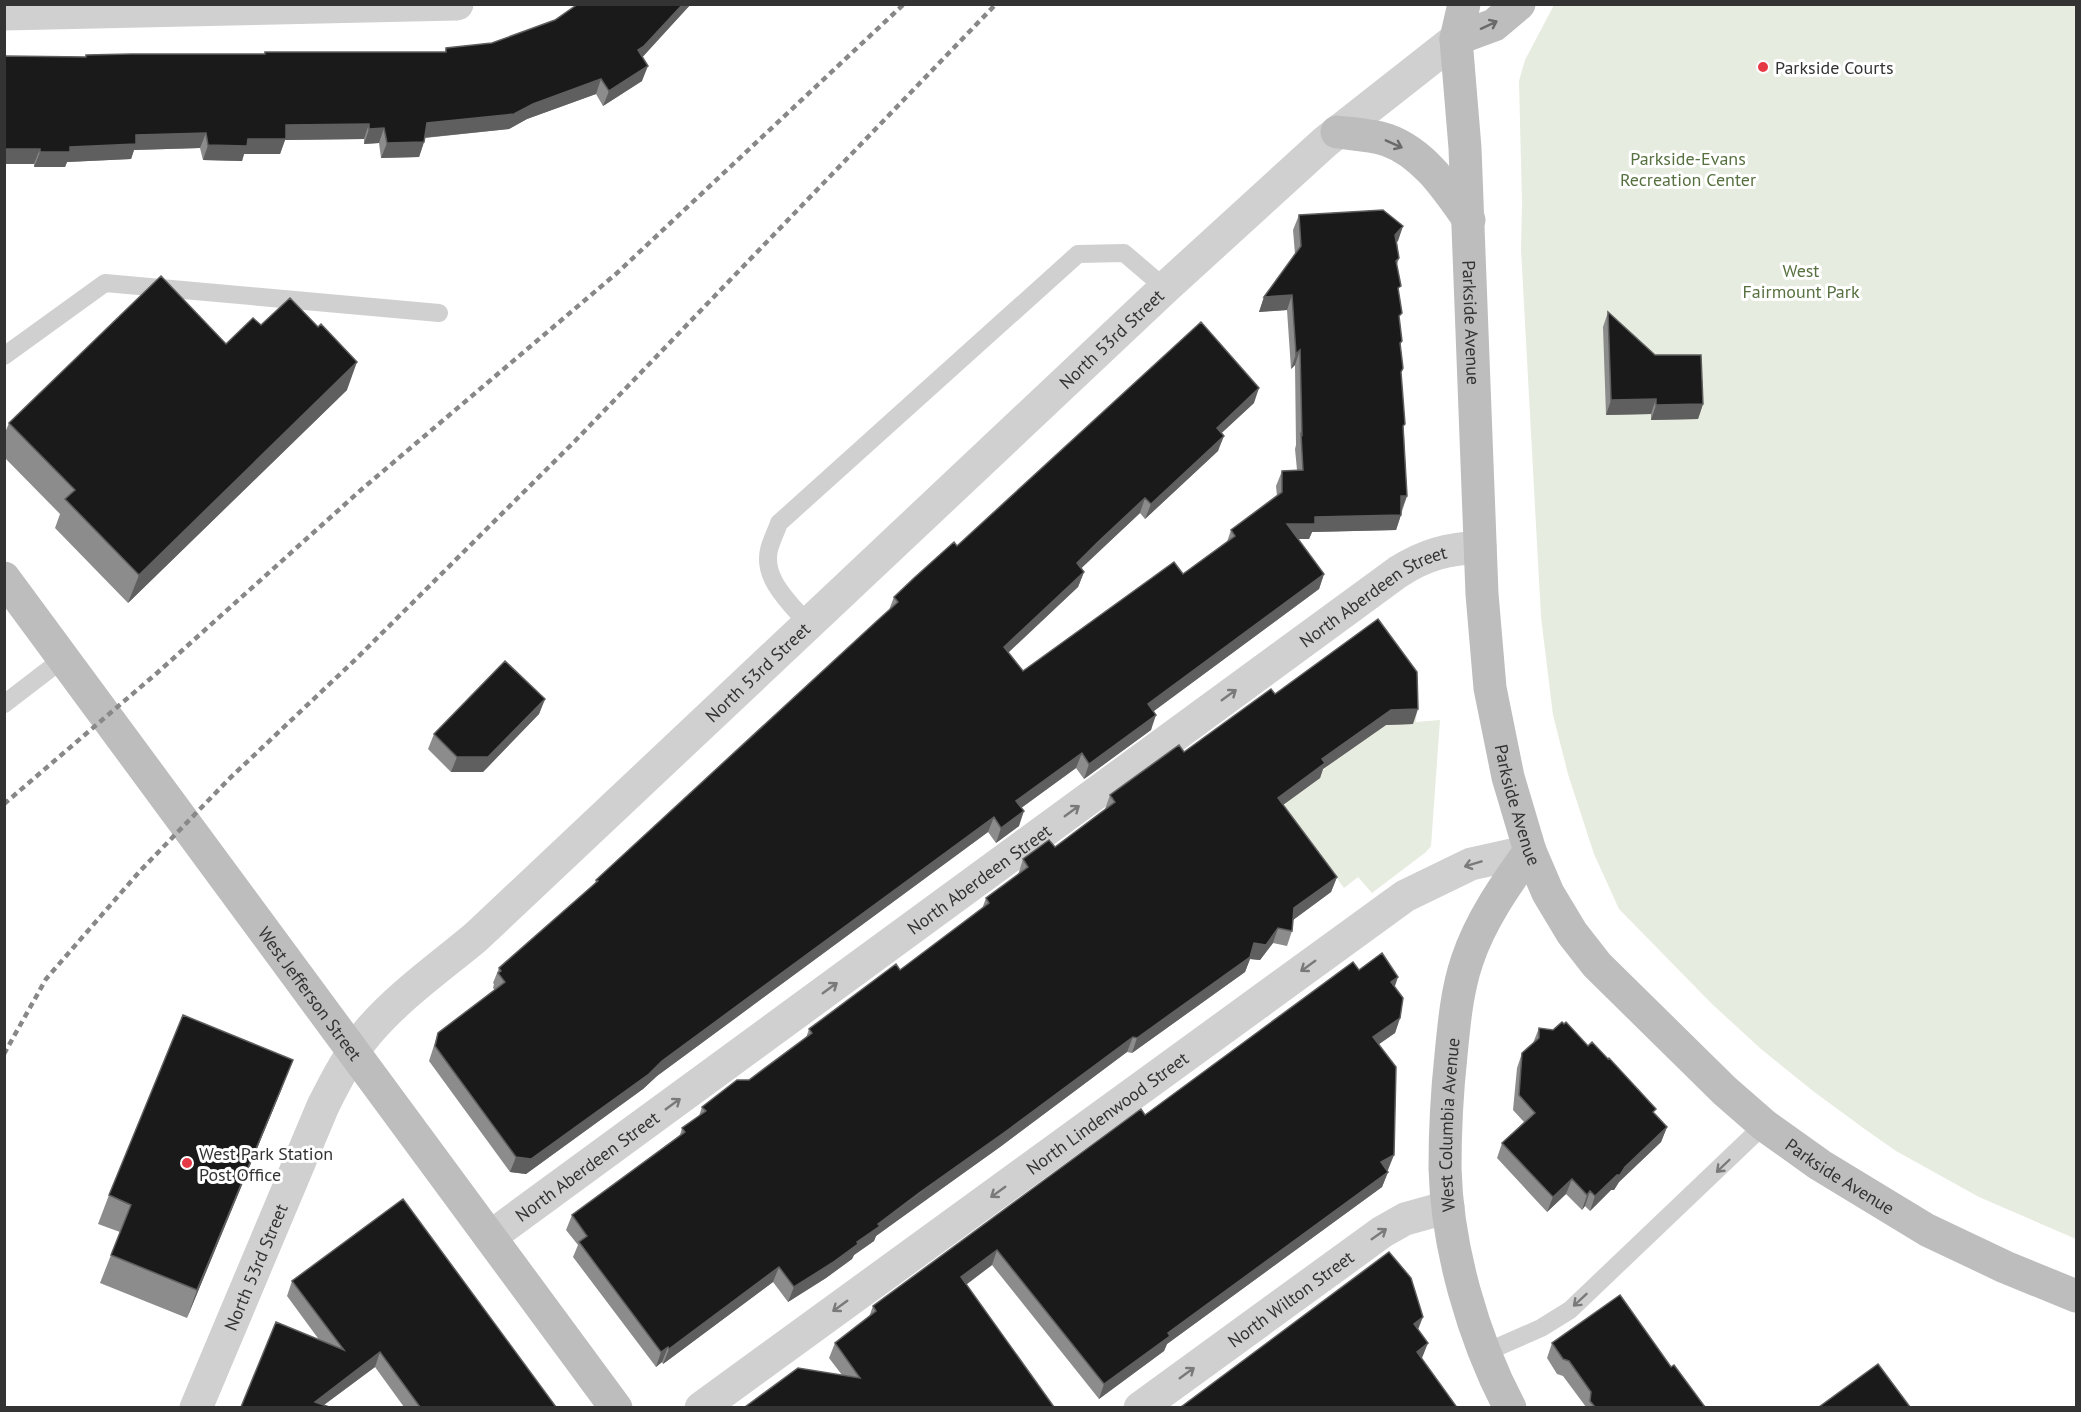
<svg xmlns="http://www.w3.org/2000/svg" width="2081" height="1412" viewBox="0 0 2081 1412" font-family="'PT Sans',sans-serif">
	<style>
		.green { fill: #e6ecdf }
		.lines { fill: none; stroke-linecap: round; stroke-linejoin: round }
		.lane { stroke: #d0d0d0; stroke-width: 18 }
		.street { stroke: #d0d0d0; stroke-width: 33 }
		.secondary { stroke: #bdbdbd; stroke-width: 33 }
		.rail { stroke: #888; stroke-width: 4.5; stroke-dasharray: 6 4.5; stroke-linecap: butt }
		.wall { fill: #8c8c8c }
		.shaded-wall { fill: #5f5f5f }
		.building { fill: #1a1a1a; stroke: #5f5f5f; stroke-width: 1.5 }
		.oneway { stroke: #6a6a6a }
		.oneway2 { stroke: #7a7a7a }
		.poi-dot { fill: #e63946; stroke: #fff; stroke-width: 2 }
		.labels { text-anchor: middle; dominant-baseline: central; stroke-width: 6; stroke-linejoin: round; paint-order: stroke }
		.poi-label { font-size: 18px; fill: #333; stroke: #fff; text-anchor: start }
		.park-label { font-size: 18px; fill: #56703f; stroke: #fff }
		.street-label { font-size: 18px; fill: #333; stroke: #fff }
	</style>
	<rect width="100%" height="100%" fill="#fff"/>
	<!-- green -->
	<path class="green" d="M1554,5H2076V1239L1979,1197L1896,1151L1866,1130L1813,1091L1761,1049L1712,1004L1619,909L1594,854L1568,774L1553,715L1541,617L1521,249L1522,202L1519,81L1525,60Z
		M1417,709L1416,722L1440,720L1431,846L1426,852L1372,893L1358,877L1344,888L1284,805L1377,722Z"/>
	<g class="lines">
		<!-- lane -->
		<path class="lane" d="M4,356L105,283L439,313
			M808,624C791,604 762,579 769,550C771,541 776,532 779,523L1078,254L1124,253L1165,288
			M4,704L64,658
			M1484,1353L1541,1328L1570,1310L1764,1125"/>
		<!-- street -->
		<g class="street">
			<path d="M4,14L457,4"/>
			<path id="s1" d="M490,1237L1398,572C1426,554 1448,549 1480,547"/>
			<path id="s2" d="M196,1408L323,1106C336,1080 350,1053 369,1031C399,996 440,967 476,937L1165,288L1325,142L1456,39"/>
			<path id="s3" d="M701,1408L1405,896L1471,864L1530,851"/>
			<path id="s4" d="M1140,1408L1382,1232L1405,1219L1448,1207"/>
		</g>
		<!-- secondary -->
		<g class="secondary">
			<path id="s5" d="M1464,4L1456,39L1465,148L1482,594L1490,688L1508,777L1530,851L1548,893L1572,933L1597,965L1725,1091L1764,1125L1820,1165L1927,1230L2005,1267L2076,1296"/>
			<path d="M1456,39L1494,25L1519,4"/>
			<path d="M1337,132C1353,134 1372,135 1387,140C1424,153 1448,190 1469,220"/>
			<path id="s6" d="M4,578L616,1408"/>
			<path id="s7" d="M1510,1408C1473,1338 1447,1247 1445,1168C1445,1130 1447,1092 1451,1055C1454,1024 1457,990 1467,961C1480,921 1506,884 1530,851"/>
		</g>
		<!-- rail -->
		<path class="rail" d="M4,804L157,673L362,489L617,273L904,4
			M4,1054L46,979L140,871L230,778L356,659L575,441L996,4"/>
	</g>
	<!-- wall -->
	<path class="wall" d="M578,4H691L642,57V81L603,106L596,94L527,119L509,129L425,138L424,142L419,157L381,158L379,143L364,144V139L285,140L280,154H244L242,161L203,160L200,148L134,150L131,159L67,162L65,167H34V164H4V56L85,57L86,55L264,54L265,52H445L446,48L492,43L555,20Z
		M1299,215L1403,226L1397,242L1399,258L1397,265L1399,291V319L1402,341L1400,346L1401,374L1407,496L1396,530L1312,532L1309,539H1298L1324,574L1319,589L1154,711L1151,730L1084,779L1076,768L1021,808L1019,826L996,843L988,832L657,1076L643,1089L526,1174L510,1172L429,1061L438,1033L495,990L493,988L494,984L493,983L499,968L595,883L596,880L889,610L894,597L957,546L1254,403L1221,433L1218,451L1145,519L1140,513L1081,568L1084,572L1078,587L1008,653L1023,671L1183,574L1227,542L1231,530L1277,496L1276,486L1282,471L1297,470L1295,449L1296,445L1295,365L1291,369L1287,310L1259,312L1264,297L1295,254L1293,230Z
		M1608,312L1703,404L1698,419L1651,420V414L1606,415L1603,327Z
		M261,325L347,390L128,603L55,528L60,514L4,457V435L9,423L226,344Z
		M1275,694L1413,724L1386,725L1323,769L1320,778L1283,805L1337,877L1331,892L1293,920L1292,931L1287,946L1273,943L1260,960L1250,959L1245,972L1132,1053L1127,1052L1000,1147L914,1208L876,1236L874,1241L854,1255L852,1259L826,1278L788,1302L773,1282L663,1364L662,1362L656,1367L573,1257L578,1245L566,1230L572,1215L680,1135L682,1128L699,1116L702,1107L749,1080L806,1038L809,1029L900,970L982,909L986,898L1018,875L1023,859L1055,847L1105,809L1110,795L1184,752Z
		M545,699L539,714L483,772H451L428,749L434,734Z
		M1359,970L1395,987L1400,1018L1395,1033L1378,1044L1388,1170L1387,1171L1388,1172L1382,1187L1167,1344L1164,1351L1099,1399L992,1265L966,1285L1054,1407L842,1375L829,1358L835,1343L869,1317L873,1306L1145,1115Z
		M1539,1028L1588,1046L1667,1127L1661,1142L1619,1182L1614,1190H1611L1590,1211L1585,1206L1582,1210L1566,1194L1547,1212L1497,1158L1502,1143L1524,1122L1513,1110L1517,1068L1522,1053L1533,1043Z
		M282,1088L187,1318L100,1283L120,1232L98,1224L109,1195Z
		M292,1281L556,1407H404L375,1367L324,1405L241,1407L320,1341L287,1296Z
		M1552,1343L1671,1367L1705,1407H1586L1563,1376L1557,1374L1547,1358Z"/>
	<!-- shaded-wall -->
	<path class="shaded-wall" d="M683,4H691L639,61L638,50Z
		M648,66L642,81L603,106L609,91Z
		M601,79L596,94L527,119L509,129L421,138L427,123L533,104Z
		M369,124L364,139L285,140L280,154H244L242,161L203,160L208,145L248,139L286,125Z
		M384,128L379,143L364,144L369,129Z
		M206,133L200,148L134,150L131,159L67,162L65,167H34L40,152L136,135Z
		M424,142L419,157L381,158L387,143Z
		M4,149H40L34,164H4Z
		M1403,226L1398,241L1390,250L1395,235Z
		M1292,295L1287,310L1259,312L1264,297Z
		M1300,350L1295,365L1291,369L1296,354Z
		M357,362L347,390L128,603L139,575Z
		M1259,388L1254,403L1211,443L1217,428Z
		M1656,399L1651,414L1606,415L1611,400Z
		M1703,404L1698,419L1651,420L1656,405Z
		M1224,436L1218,451L1145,519L1151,504Z
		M1401,496H1407L1401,511Z
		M1145,498L1140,513L1071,578L1077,563Z
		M1401,515L1396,530L1312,532L1309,539H1282L1287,524L1315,517Z
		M1084,572L1078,587L998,662L1004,647Z
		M1324,574L1319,589L1143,719L1148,704Z
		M545,699L539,714L483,772H451L457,757Z
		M1418,709L1413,724L1386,725L1323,769L1320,778L1272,813L1278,798L1322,759L1391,710Z
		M1156,715L1151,730L1084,779L1089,764Z
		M1082,753L1076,768L1010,816L1016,801Z
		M1024,811L1019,826L996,843L1001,828Z
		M994,817L988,832L657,1076L643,1089L526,1174L510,1172L516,1157L662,1061Z
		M1337,877L1331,892L1289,923L1294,908Z
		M1278,928L1273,943L1260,960L1250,959L1245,972L1132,1053L1137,1038L1254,943Z
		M1398,977L1393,992L1391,982Z
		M1400,1018L1395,1033L1368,1052L1373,1037Z
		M1133,1037L1127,1052L1000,1147L876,1236L874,1241L854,1255L852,1259L826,1278L788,1302L794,1287L857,1242L878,1224Z
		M293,1060L282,1088L187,1318L197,1290Z
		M1667,1127L1661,1142L1619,1182L1614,1190H1611L1590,1211L1595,1196Z
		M1394,1155L1388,1170L1375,1177L1381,1162Z
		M1388,1172L1382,1187L1167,1344L1164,1351L1099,1399L1104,1384L1168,1333Z
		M1572,1179L1566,1194L1547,1212L1553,1197Z
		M1590,1191L1585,1206L1582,1210L1587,1195Z
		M997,1250L992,1265L956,1292L961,1277Z
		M779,1267L773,1282L663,1364L669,1349Z
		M1423,1317L1417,1332L1414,1324Z
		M1428,1343L1422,1358L1411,1367L1417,1352Z
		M668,1347L662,1362L656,1367L661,1352Z
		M380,1352L375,1367L321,1407L315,1402Z"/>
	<!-- building -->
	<path class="building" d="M578,4H683L644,46L638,50L648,66L609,91L601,79L533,104L514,114L427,123L424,142L387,143L384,128L369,129V124L286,125V139H248L247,146L208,145L206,133L136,135V144L70,147V152H40V149H4V56L86,57V55L131,54H265V52H446V48L492,43L555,20Z
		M1383,210L1403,226L1395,235L1399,258L1396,261L1401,286L1398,288L1402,313L1399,316L1402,341L1400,343L1403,368L1401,372L1405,424L1403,426L1407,496H1401V515L1315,517V524H1287L1324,574L1148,704L1156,715L1089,764L1082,753L1016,801L1024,811L1001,828L994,817L662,1061L649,1074L531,1159L516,1157L435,1046L438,1033L505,982L498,973L501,971L499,968L598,881L596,880L878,620L898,602L894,597L914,578L954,542L957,546L1201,322L1259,388L1217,428L1224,436L1151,504L1145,498L1098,542L1077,563L1084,572L1004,647L1023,671L1174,562L1183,574L1235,536L1231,530L1282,492V471L1303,470L1301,434L1302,435L1300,350L1296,354L1292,295L1264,297L1301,246L1299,215Z
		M161,276L226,344L253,318L261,325L290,298L318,327L321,324L357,362L139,575L65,499L75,490L9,423Z
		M1608,312L1655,355H1701L1703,404L1656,405V399L1611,400Z
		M1378,619L1417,672L1418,709L1391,710L1322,759L1325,763L1278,798L1337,877L1294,908L1292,931L1278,928L1266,945L1254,943L1250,957L1137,1038L1133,1037L1005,1132L919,1193L878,1224L880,1226L857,1242L858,1244L832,1263L794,1287L779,1267L669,1349L668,1347L661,1352L579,1242L587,1236L572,1215L685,1132L682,1128L706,1111L702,1107L737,1080H749L812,1033L809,1029L896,964L900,970L989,903L986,898L1028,867L1023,859L1049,840L1055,847L1115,802L1110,795L1179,745L1184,752L1271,689L1275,694Z
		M505,661L545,699L488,757H457L434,734Z
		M1382,953L1398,977L1391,982L1403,998L1400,1018L1373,1037L1396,1067L1394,1155L1381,1162L1388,1172L1168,1333L1170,1336L1104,1384L997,1250L961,1277L1054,1407H745L798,1368L860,1378L835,1343L876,1311L873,1306L1141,1109L1145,1115L1353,962L1359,970Z
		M183,1015L293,1060L197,1290L111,1255L131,1205L109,1195Z
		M1562,1022L1564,1024L1566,1022L1588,1046L1592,1042L1608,1059L1609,1058L1656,1109L1653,1112L1667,1127L1625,1167L1620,1175H1617L1595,1196L1590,1191L1587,1195L1572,1179L1553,1197L1502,1143L1535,1113L1519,1095L1522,1053L1539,1038V1028L1553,1030Z
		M403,1199L556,1407H420L380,1352L315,1402L329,1407H241L276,1322L344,1350L292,1281Z
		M1389,1252L1411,1278L1423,1317L1414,1324L1428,1343L1417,1352L1456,1406L1453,1407H1181Z
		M1620,1295L1671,1367L1674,1365L1705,1407H1595L1590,1401L1591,1392L1569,1361L1563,1359L1552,1343Z
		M1878,1364L1910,1407H1819Z"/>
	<!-- one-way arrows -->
	<defs><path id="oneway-shaft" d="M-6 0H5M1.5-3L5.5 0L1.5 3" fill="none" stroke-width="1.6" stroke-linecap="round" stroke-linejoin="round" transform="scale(1.5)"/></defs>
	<g class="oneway">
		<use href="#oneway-shaft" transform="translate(1489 25) rotate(-25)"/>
		<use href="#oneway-shaft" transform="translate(1394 144) rotate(24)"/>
	</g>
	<g class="oneway2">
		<use href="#oneway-shaft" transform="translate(1229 695) rotate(-36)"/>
		<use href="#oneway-shaft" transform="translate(1072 811) rotate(-36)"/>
		<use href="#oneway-shaft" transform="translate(1473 864) rotate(163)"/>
		<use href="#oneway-shaft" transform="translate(1308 966) rotate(144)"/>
		<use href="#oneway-shaft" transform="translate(830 988) rotate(-36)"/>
		<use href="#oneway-shaft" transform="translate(673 1104) rotate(-36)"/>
		<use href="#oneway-shaft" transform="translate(1723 1166) rotate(136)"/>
		<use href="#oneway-shaft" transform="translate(998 1192) rotate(144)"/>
		<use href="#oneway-shaft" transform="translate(1379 1234) rotate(-35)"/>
		<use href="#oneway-shaft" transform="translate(1580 1300) rotate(137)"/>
		<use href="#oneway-shaft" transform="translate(840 1306) rotate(144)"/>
		<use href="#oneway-shaft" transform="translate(1187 1373) rotate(-36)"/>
	</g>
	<!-- markers -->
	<g class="poi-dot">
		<circle cx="1763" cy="67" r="6"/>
		<circle cx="187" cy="1163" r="6"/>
	</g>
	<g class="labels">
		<!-- poi labels -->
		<g class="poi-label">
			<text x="1775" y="67">Parkside Courts</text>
			<text x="199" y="1153">West Park Station<tspan x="199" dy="21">Post Office</tspan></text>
		</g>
		<!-- park labels -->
		<g class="park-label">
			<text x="1688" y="158">Parkside-Evans<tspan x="1688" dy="21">Recreation Center</tspan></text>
			<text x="1801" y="270">West<tspan x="1801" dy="21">Fairmount Park</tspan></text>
		</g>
		<!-- street labels -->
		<g class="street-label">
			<text stroke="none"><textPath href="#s5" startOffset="320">Parkside Avenue</textPath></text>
			<text stroke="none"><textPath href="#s2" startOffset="1431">North 53rd Street</textPath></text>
			<text stroke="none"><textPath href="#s1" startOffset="1092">North Aberdeen Street</textPath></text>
			<text stroke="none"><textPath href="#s2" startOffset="945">North 53rd Street</textPath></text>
			<text stroke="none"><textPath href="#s5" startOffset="806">Parkside Avenue</textPath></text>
			<text stroke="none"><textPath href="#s1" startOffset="606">North Aberdeen Street</textPath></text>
			<text stroke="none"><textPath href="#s6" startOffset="516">West Jefferson Street</textPath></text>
			<text stroke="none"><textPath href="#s3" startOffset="502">North Lindenwood Street</textPath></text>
			<text stroke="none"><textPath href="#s7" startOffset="294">West Columbia Avenue</textPath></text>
			<text stroke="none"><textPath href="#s1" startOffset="120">North Aberdeen Street</textPath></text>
			<text stroke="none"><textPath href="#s5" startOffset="1310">Parkside Avenue</textPath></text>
			<text stroke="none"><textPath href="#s2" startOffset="153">North 53rd Street</textPath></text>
			<text stroke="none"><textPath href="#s4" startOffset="186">North Wilton Street</textPath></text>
		</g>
	</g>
	<!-- border -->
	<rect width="2081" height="1412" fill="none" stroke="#333333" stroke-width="12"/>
</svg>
